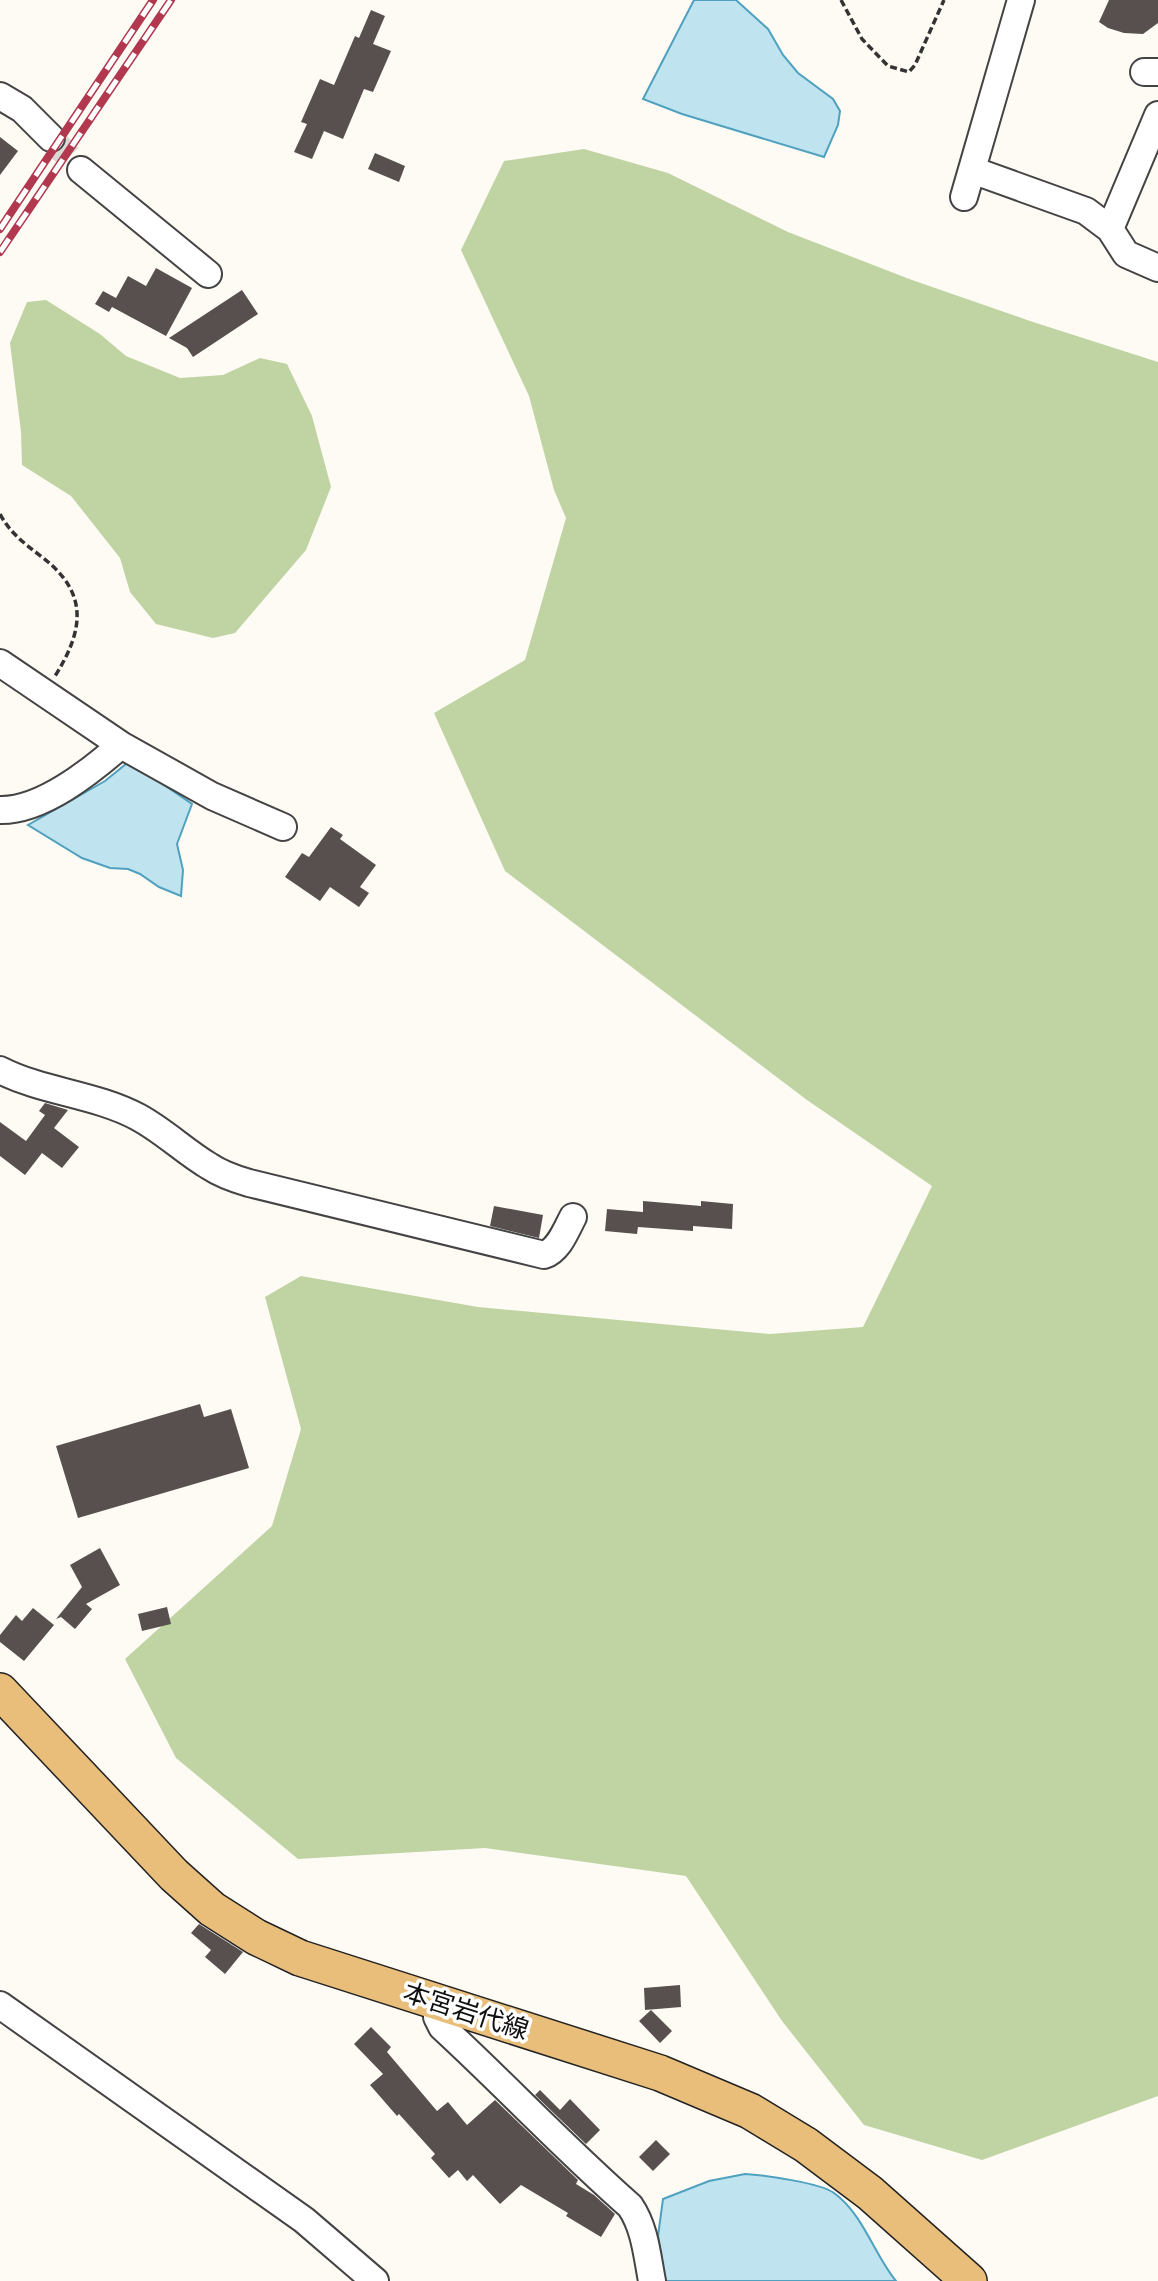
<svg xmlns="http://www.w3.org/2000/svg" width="1158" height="2281" viewBox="0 0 1158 2281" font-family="'Zilla Slab','Noto Sans JP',serif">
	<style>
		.forest { fill: #c0d4a3 }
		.water { fill: #bfe4f0; stroke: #4fa1bf; stroke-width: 2 }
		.building { fill: #58504e }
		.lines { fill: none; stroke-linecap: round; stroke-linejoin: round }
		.minor-tunnel { stroke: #dad8d3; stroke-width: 26; stroke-dasharray: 26 13; stroke-linecap: butt }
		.minor-casing { stroke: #444; stroke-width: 30 }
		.major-casing { stroke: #222; stroke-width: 38 }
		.path { stroke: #333; stroke-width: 3.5; stroke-dasharray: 7 3.5; stroke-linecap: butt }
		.minor { stroke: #fff; stroke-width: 26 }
		.major { stroke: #e9be7a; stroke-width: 35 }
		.rail-casing { stroke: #b1384e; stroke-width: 8 }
		.rail { stroke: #fff; stroke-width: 5; stroke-dasharray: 16; stroke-linecap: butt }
		.labels { text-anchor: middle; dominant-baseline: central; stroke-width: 7; stroke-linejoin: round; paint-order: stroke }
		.street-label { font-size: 26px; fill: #111; stroke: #fff }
	</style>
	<rect width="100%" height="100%" fill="#fefbf5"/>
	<!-- forest -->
	<path class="forest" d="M584,149L668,173L788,232L912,280L1033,322L1158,362V2096L982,2160L864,2125L782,2021L686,1876L485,1848L298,1859L176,1758L125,1659L272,1526L301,1429L265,1297L301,1276L478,1307L770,1334L863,1327L932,1186L807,1100L505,871L434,713L525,660L566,518L554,490L529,396L461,250L504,161Z
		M46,300L100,334L126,356L180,378L223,375L260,358L287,364L312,416L331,487L306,550L235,633L213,638L156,624L130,592L120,558L71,496L22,465L21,432L10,343L27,302Z"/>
	<!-- water -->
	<path class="water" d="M694,0H736L768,29L783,55L798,73L833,99L840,111L838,125L824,157L682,114L643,99Z
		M132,763L192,804L177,844L183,870L181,896L159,887L140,874L128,869L110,868L82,858L28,825L105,781L126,764Z
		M745,2174C763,2175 821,2183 834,2193C863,2214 874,2254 896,2281H664L658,2236L663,2199L709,2181Z"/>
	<!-- building -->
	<path class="building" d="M1109,0H1158V23L1143,34L1124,33L1108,28L1099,22Z
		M371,10L385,16L373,44L391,51L373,92L364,89L343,139L324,131L312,159L294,152L307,124L301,122L320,79L334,85L355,36L359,38Z
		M0,137L18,151L0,175Z
		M375,153L405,166L399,182L368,169Z
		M156,268L192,288L166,336L112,307L109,312L95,304L103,291L116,298L128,276L146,286Z
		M242,290L258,314L193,357L187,348L169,338Z
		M331,827L343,835L340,839L376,865L360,887L369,893L359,907L330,887L320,901L285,877L302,853L309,857Z
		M45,1103L68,1110L54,1128L79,1147L62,1168L42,1153L25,1175L0,1156V1122L26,1141L45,1115L39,1111Z
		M643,1201L701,1206V1201L733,1204L732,1229L693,1226V1231L638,1227L637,1234L605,1231L607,1209L643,1212Z
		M494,1206L543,1215L539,1238L490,1226Z
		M200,1404L204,1417L231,1409L249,1468L78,1518L56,1446Z
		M100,1548L120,1585L86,1604L92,1609L75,1629L61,1617L56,1619L82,1587L70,1565Z
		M167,1607L171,1624L142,1631L138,1614Z
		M33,1608L54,1625L24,1661L0,1642V1635L16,1615L22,1621Z
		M199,1924L243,1952L225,1974L205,1957L211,1950L191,1933Z
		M680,1985L681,2007L645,2010L644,1988Z
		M651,2010L672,2031L660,2043L639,2021Z
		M371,2027L391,2047L387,2052L437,2111L448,2102L467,2125L495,2100L578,2180L576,2184L594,2195L615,2214L601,2237L566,2216L568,2213L521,2185L500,2204L473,2175L467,2181L458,2170L449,2178L431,2158L435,2154L399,2114L397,2116L370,2085L383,2074L354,2044Z
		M540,2090L560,2110L570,2099L600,2130L586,2144L535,2095Z
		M656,2140L670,2154L653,2171L639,2157Z"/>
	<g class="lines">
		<!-- minor-tunnel -->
		<path class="minor-tunnel" d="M51,138L81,170"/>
		<defs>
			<path id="minor" d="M1144,72H1158
				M0,96L22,109L51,138
				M81,170L208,274
				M972,170L1086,211L1110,229L1126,254L1158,268
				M964,197L1021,0
				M1110,229L1158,115
				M0,663L121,745C91,771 42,811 0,810
				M121,745L212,796L283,827
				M0,1070C43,1092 95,1094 138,1117C164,1131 184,1151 209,1166C221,1174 235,1179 249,1183L544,1255C559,1250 566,1230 573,1217
				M437,2001V2017L442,2027C506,2086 565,2149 630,2206C645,2228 647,2255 652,2281
				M0,2005L304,2220L375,2281"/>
			<path id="major" d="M0,1691L174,1875L212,1909L256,1937L300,1958L660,2073L750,2111L806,2145L870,2193L969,2281"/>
		</defs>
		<!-- minor casing -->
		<use href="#minor" class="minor-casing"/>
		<!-- major casing -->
		<use href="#major" class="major-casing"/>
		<!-- path -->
		<path class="path" d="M841,0L862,39L888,66L909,72L915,65L944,0
			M0,514C10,533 25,544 42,557C89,593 84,630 55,676"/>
		<!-- minor -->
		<use href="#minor" class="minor"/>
		<!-- major -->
		<use href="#major" class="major"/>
		<defs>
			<path id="rail" d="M0,229L153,0
				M0,252L171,0"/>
		</defs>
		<!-- rail casing -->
		<use href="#rail" class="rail-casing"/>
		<!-- rail -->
		<use href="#rail" class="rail"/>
	</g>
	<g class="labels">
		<!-- street labels -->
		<g class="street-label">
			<text transform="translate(466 2011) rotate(18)">本宮岩代線</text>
		</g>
	</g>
</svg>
